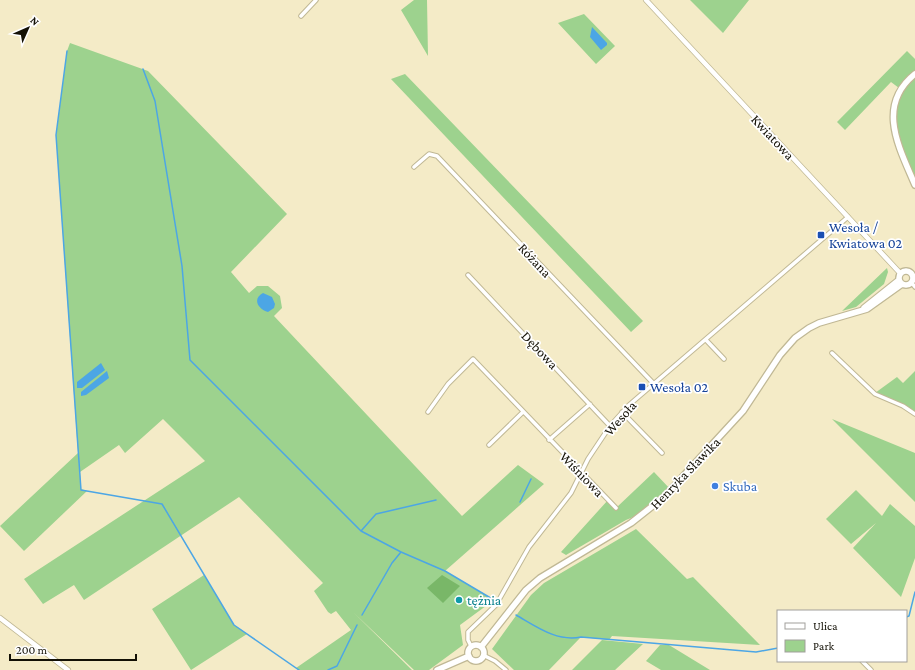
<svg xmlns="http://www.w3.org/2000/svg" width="915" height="670" viewBox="0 0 915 670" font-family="'Crimson Pro',serif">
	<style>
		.green { fill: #9dd28e }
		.forest { fill: #79b768 }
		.water { fill: #4ca6e5 }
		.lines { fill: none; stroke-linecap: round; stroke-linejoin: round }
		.stream { stroke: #4ca6e5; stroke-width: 1.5 }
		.minor-casing { stroke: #c0b895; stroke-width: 5.5 }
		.tertiary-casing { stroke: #c0b895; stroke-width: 6 }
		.secondary-casing { stroke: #c0b895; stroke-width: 8 }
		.minor { stroke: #fff; stroke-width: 3.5 }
		.tertiary { stroke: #fff; stroke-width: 4.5 }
		.secondary { stroke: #fff; stroke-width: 5.5 }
		.transit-dot { fill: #1a4fb4; stroke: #fff; stroke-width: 1.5 }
		.shop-dot { fill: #3f7fe0; stroke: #fff; stroke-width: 1.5 }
		.culture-dot { fill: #0f9aa8; stroke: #fff; stroke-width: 1.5 }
		.labels { text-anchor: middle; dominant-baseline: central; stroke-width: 3.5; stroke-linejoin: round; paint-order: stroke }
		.street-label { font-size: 14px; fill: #131005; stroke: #fff }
		.transit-label { font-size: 14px; fill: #164399; stroke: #fff; text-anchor: start }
		.shop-label { font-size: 14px; fill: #366cbe; stroke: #fff; text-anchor: start }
		.culture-label { font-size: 14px; fill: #0d838f; stroke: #fff; text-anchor: start }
	</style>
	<rect width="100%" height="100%" fill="#f4ebc7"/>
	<!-- green -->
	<path class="green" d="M414,0H427L428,56L401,10Z
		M690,0H749L723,33Z
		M584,14L615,46L596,64L558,23Z
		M70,43L148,71L287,214L231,272L249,293L257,286H268L280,296L282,308L274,316L462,516L518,465L544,484L445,571L494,600L460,625L463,645L429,670H414L353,612L412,670H299L296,668L351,630L336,611L331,614L328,612L314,591L323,583L239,497L84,600L74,585L43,604L24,579L205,461L163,419L125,453L119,445L80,472L81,489L87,491L24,551L0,526L78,453L56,136L67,51Z
		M907,51L915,59V70L904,80L899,88L891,82L845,130L837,122Z
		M405,74L643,321L631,332L391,79Z
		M915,74V180L900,152L894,108L907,83Z
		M887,268L888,272L884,284L856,307L842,311Z
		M915,371V413L875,393L897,377L903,383Z
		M832,419L915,453V502Z
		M654,472L671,490L648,511L626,520L566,555L561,552L608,500L616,508Z
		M856,490L882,516L890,504L915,526V558L901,597L853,548L876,523L851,544L826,519Z
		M636,529L687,579L693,577L760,645L612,636L609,640L581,637L549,670H514L492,649L531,595L544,583Z
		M204,575L234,625L247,634L191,670L152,609Z
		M602,640L643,644L615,670H572Z
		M660,645H669L710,670H661L646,661Z"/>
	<!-- forest -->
	<path class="forest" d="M442,575L460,586L443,603L427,588Z"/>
	<!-- water -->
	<path class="water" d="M592,27L607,43V45L601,50L590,37Z
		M263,293L272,297L275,304L274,308L268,312C258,309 252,299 263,293Z
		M101,363L105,370L82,388H77V382Z
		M107,371L109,378L86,395L81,396V392Z"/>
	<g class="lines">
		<!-- stream -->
		<path class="stream" d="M67,51L56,135L81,490L162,504L234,625L299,670
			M143,69L155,101L182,266L190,360L361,531L401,552
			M520,502L531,479
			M361,531L376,514L436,500
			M362,615L392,563L401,552L445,571L494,600
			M516,615C537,627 557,642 581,637L756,652L778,648
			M906,617L909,616L915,592
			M328,670L337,666L357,625"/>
		<defs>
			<path id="minor" d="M301,16L316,0
				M414,167L429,154L437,156L654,384
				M468,275L610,426
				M911,282L915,287
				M706,340L724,359
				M832,353L875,394L903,406L915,414
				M428,412L448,384L473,359L616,508
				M622,412L662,453
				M549,440L590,404
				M489,445L523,412
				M471,646L468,640V632L496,605L529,547L571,493L588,459L610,426L629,405L848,217
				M483,655L495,661L506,670
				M862,661L871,670"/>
			<path id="tertiary" d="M646,0L900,273
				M0,618L68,670"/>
			<path id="secondary" d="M915,74C875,106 900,149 915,185
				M899 278a7 7 0 1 1 14 0a7 7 0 1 1-14 0Z
				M864,308L899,280
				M468 653a8 8 0 1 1 16 0a8 8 0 1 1-16 0Z
				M481,647L526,590L540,578L631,523L664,497L743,411L780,355L795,338L809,328L819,323L867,309L902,284
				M437,670L469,656"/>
		</defs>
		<!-- minor casing -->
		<use href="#minor" class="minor-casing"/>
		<!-- tertiary casing -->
		<use href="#tertiary" class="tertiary-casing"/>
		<!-- secondary casing -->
		<use href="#secondary" class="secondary-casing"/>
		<!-- minor -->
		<use href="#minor" class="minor"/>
		<!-- tertiary -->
		<use href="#tertiary" class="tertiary"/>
		<!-- secondary -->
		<use href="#secondary" class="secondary"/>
	</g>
	<!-- markers -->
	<g class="transit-dot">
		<rect x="817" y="231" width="8" height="8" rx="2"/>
		<rect x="638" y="383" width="8" height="8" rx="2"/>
	</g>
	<circle class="shop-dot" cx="715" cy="486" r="4"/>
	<circle class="culture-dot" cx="459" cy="600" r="4"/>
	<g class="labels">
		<!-- street labels -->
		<g class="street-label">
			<text transform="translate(773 137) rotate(47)">Kwiatowa</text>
			<text transform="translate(535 260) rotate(47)">Różana</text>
			<text transform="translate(540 350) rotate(47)">Dębowa</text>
			<text transform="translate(620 418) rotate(-49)">Wesoła</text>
			<text transform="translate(685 473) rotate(-46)">Henryka Sławika</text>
			<text transform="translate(582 474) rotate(46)">Wiśniowa</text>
		</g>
		<!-- transit labels -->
		<g class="transit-label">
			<text x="829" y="227">Wesoła /<tspan x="829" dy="16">Kwiatowa 02</tspan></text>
			<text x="650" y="387">Wesoła 02</text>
		</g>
		<!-- shop labels -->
		<g class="shop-label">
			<text x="723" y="486">Skuba</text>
		</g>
		<!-- culture labels -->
		<g class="culture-label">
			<text x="467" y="600">tężnia</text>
		</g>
	</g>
	<!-- legend -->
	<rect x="777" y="610" width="130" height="52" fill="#ffffff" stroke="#a19f9b"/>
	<rect x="785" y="623" width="20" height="6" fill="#ffffff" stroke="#a19f9b"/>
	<text x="813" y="630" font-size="12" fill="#131005">Ulica</text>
	<rect x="785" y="640" width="20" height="12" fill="#9dd28e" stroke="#a19f9b"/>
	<text x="813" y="650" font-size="12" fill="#131005">Park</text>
	<!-- north arrow -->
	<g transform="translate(28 28) rotate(45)" stroke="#ffffff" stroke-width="3" paint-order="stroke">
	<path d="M0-3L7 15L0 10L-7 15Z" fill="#131005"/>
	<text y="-6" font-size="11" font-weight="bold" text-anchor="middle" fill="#131005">N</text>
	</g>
	<!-- scale -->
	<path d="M10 654v6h126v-6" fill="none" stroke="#131005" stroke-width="2"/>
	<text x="16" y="654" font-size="12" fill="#131005" stroke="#ffffff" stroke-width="3" paint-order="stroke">200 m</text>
</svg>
